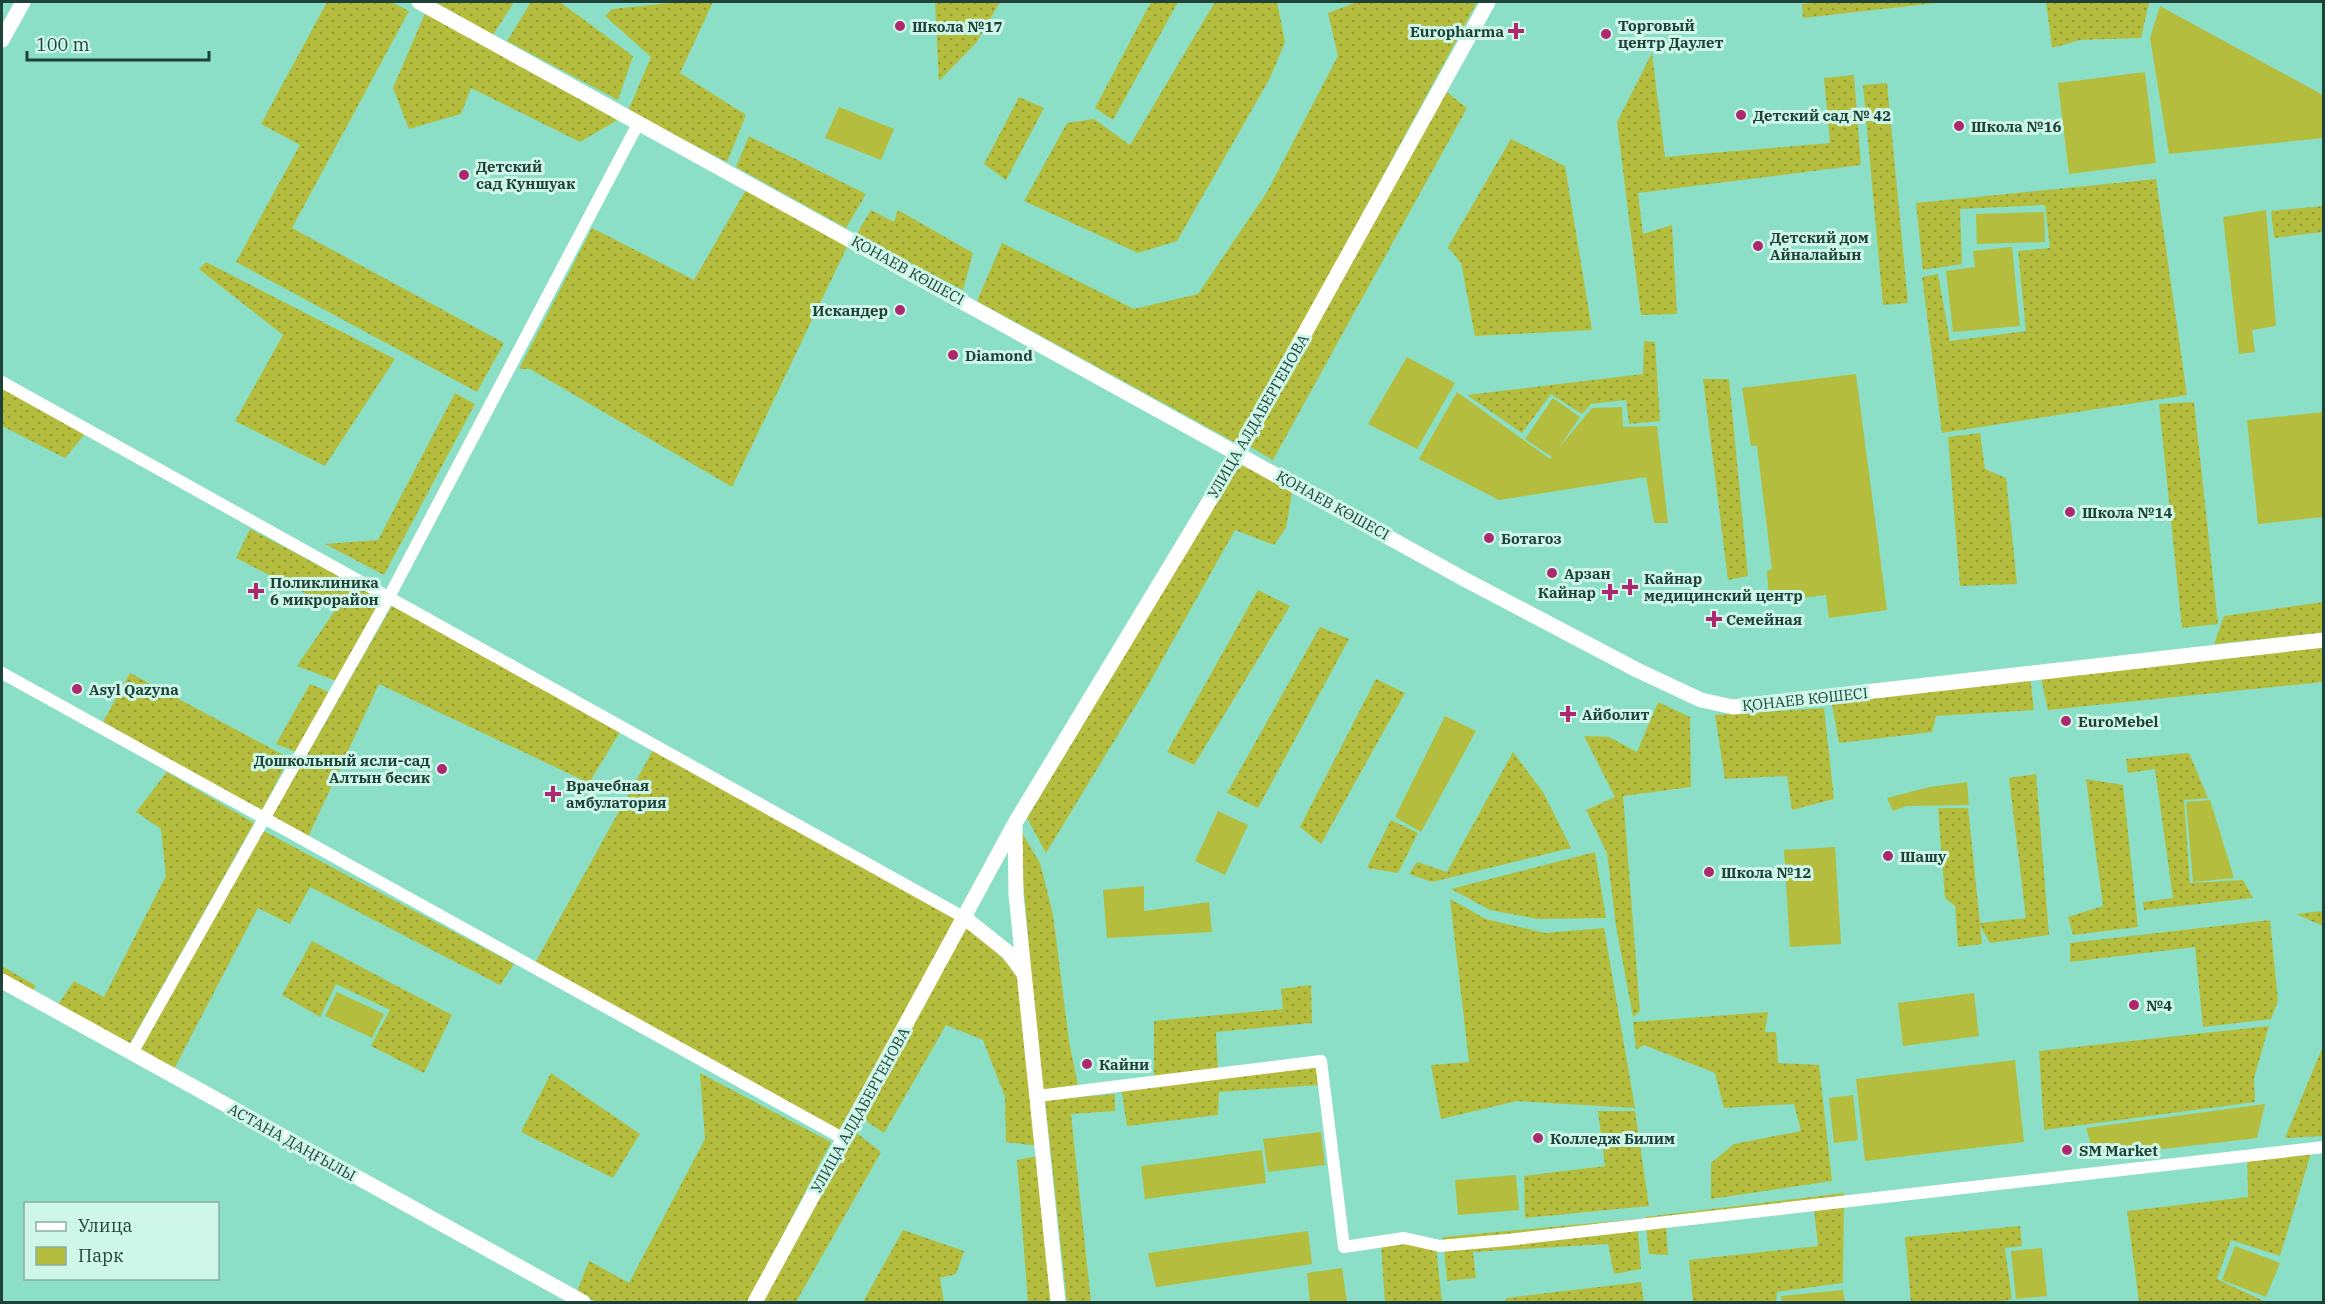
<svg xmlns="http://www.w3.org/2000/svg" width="2325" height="1304" viewBox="0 0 2325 1304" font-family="'IBM Plex Serif',serif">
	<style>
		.grass { fill: url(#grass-dots) }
		.park { fill: #b5bd3e }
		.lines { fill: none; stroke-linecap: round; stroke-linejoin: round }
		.minor { stroke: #fff; stroke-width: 12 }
		.tertiary { stroke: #fff; stroke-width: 15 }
		.poi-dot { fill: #ad286f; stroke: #cff7e9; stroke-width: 2 }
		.labels { text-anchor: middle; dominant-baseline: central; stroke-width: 6; stroke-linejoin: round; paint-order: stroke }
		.poi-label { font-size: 15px; font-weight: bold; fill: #1f4238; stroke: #cff7e9; text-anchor: start }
		.street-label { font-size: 15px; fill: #1f4238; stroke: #cff7e9 }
	</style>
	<defs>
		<pattern id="grass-dots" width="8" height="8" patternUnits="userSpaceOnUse" patternTransform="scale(1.5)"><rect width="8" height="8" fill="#b5bd3e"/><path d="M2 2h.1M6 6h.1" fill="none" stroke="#939b35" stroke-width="1.8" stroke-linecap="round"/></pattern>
	</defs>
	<rect width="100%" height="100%" fill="#8bdfc6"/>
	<!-- grass -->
	<path class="grass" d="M327,2H391L409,11L292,228L504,343L477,392L236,262L300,145L261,124Z
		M434,2H514L493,35Z
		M531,2H560L633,56L618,100L507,41Z
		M679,2H713L680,73L746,115L727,162L628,111L651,57L605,16L612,9Z
		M935,2H1000L976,43L939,81Z
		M1151,2H1178L1113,120L1095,108Z
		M1215,2H1277L1285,42L1270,78L1177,241L1138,253L1024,201L1067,123L1094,119L1130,145Z
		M1357,2H1477L1238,444L977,301L1002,243L1134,309L1198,294L1267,192L1338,56L1328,13Z
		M1826,2H1945L1803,18L1802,4Z
		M2046,2H2142L2149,3L2141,38L2080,40L2052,48Z
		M426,11L621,118L580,142L471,88L461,114L409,129L393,88Z
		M1652,53L1665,157L1830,143L1824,78L1854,75L1861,165L1638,193L1643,234L1672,225L1677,314L1641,315L1617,122Z
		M1887,83L1908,303L1883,305L1863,85Z
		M1444,90L1467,108L1273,460L1249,446Z
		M1019,97L1044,108L1006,180L984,164Z
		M749,136L866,194L846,228L736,167Z
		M1511,139L1565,166L1592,330L1475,336L1461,263L1448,247Z
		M2156,179L2187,395L1942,433L1922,277L1938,274L1950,341L2026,331L2018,251L2050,248L2045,205L1960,209L1962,264L1923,270L1916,203Z
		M747,188L847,247L732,487L530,369H519L592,228L694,280Z
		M2323,206V232L2274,238L2271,211Z
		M871,210L894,222L898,210L973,253L963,290L856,235Z
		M206,262L395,359L325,466L235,421L283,335L199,269Z
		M1644,341L1655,342L1660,421L1629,424L1626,400L1591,404L1582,414L1551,394L1522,433L1467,395L1643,374Z
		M1703,379H1729L1748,576L1728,580Z
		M2,387L85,434L65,458L2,426Z
		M455,393L475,404L384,575L325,544L378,540Z
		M2194,402L2218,624L2182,628L2159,404Z
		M1980,433L1985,469L2006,478L2017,584L1960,586L1948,437Z
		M1241,461L1293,487L1286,528L1274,545L1235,530L1147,687L1046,853L1027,818Z
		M250,529L382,599L336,681L297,666L336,609L236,558Z
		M1258,590L1290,606L1194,765L1167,752Z
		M2323,602V633L2214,644L2224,616Z
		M393,604L620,732L589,783L379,684L308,837L272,816Z
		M1320,627L1349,639L1258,808L1227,793Z
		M2323,645V682L2048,710L2041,678Z
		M130,673L289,758L260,814L103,722Z
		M2030,676L2034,710L1936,716L1932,732L1839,743L1831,699Z
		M1376,679L1405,693L1321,844L1300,827Z
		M310,684L329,692L296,752L276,744Z
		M1658,702L1690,717L1691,787L1623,796L1640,1011L1633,1017L1616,926L1607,853L1586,810L1615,797L1584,736L1609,737L1637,752Z
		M1824,708L1834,799L1792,810L1787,776L1725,779L1715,715Z
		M653,750L958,919L839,1130L535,963Z
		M1513,752L1543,792L1571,848L1432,882L1409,874L1417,862L1447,872Z
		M2189,753L2208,798L2184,800L2190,883L2243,880L2253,898L2144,910L2143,902L2173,898L2155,769L2128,773L2126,759Z
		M167,772L254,823L128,1047L57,1006L74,981L104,997L166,876L161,829L136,812Z
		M2036,774L2049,935L1990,943L1980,925L1982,944L1958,947L1955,906L1945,898L1938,808H1968L1980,923L2026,918L2009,778Z
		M2086,779L2123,785L2138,927L2073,935L2068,917L2103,906Z
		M1391,820L1418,833L1398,873L1367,868Z
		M1018,826L1040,863L1053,914L1069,1041L1078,1085L1042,1090Z
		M262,830L514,964L500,985L310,887L290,924L258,908L174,1069L138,1051Z
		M1595,852L1606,918L1538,919L1490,910L1451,889Z
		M1450,899L1486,919L1545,933L1604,928L1635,1108L1517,1101L1441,1119L1431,1065L1469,1062Z
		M2323,911V926L2296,914Z
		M2270,920L2278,1001L2271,1019L2203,1027L2195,947L2070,962V943Z
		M967,923L1018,974L1038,1146L1006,1142L1005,1097L983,1040L946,1025L884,1133L863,1119Z
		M312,941L452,1015L424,1073L371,1046L390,1010L336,984L320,1017L282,995Z
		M2,966L36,986L31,993L2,976Z
		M1311,985L1312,1023L1216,1032L1218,1070L1154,1078V1021L1283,1009L1281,989Z
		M1768,1012L1765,1032H1776L1778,1063L1819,1065L1832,1181L1711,1199V1163L1734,1144L1801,1131L1794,1104L1724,1108L1715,1073L1644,1045L1636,1050L1633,1022Z
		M2269,1026L2254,1078L2255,1102L2044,1130L2039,1051Z
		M2323,1046V1136L2285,1138Z
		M1317,1065L1318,1085L1219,1092L1218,1115L1127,1126L1121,1088Z
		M551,1073L640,1134L613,1178L521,1132Z
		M700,1073L831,1142L748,1302H597L577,1292L589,1261L629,1283L705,1139Z
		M1115,1094V1111L1071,1114L1091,1302H1067L1045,1100Z
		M1598,1111H1635L1649,1206L1525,1218L1524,1176L1605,1166Z
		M854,1131L881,1152L796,1302H761Z
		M2247,1150H2312L2280,1256L2231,1240L2217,1279L2266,1302H2139L2127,1211L2248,1197Z
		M1042,1155L1058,1302H1028L1017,1160Z
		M1844,1193L1843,1283L1777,1292L1776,1302H1693L1689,1260L1818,1246L1814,1210L1666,1227L1668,1255L1649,1254L1645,1217Z
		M1637,1219L1641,1269L1614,1274L1608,1244L1473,1252L1476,1278L1447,1281L1443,1237Z
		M2020,1226L2022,1246L2005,1248L2012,1299L1998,1302H1911L1905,1237Z
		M903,1230L964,1251L956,1274L940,1278L944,1302H863Z
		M1435,1238L1442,1302H1385L1381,1245Z
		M1641,1282L1644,1302H1506V1298Z"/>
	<!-- park -->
	<path class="park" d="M2160,6L2323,95V138L2169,154L2150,38Z
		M2145,72L2156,163L2069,174L2058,83Z
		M839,107L894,129L881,160L825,138Z
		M2266,210L2276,326L2252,330L2255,352L2239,354L2223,217Z
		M2044,212L2045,242L1977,244L1976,214Z
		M2012,247L2020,326L1953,332L1946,271L1975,267L1973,251Z
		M1407,357L1455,383L1417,449L1368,424Z
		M1856,374L1887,610L1829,618L1826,595L1769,602L1767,571L1772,569L1757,446H1751L1742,388Z
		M1457,392L1550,459L1552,457L1525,439L1553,398L1580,417L1558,449L1592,408L1622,407L1623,427L1657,426L1668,523H1654L1646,477L1499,500L1419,459Z
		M2323,412V517L2258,524L2247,420Z
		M1445,716L1476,731L1421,832L1395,817Z
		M1967,782L1969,805L1907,806L1893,811L1887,798L1929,787Z
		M2210,800L2234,878L2193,882L2186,802Z
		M1218,811L1248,825L1225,875L1195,861Z
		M1835,847L1841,944L1790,947L1784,850Z
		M1144,886V911L1209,902L1212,932L1107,938L1103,890Z
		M337,992L384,1014L372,1038L325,1016Z
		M1974,993L1979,1036L1903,1046L1898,1003Z
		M2015,1060L2024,1142L1865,1161L1856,1079Z
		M1853,1095L1858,1140L1834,1143L1829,1098Z
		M2265,1104L2257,1138L2095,1157L2086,1128Z
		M1321,1132L1325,1165L1268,1172L1263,1139Z
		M1262,1150L1266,1183L1145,1199L1141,1166Z
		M1516,1175L1519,1210L1458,1215L1455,1180Z
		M1308,1231L1312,1264L1156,1287L1148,1253Z
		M2235,1246L2280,1263L2266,1297L2222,1280Z
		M2042,1248L2047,1296L2016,1299L2011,1251Z
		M1342,1268L1347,1302H1310L1307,1273Z
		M1843,1290L1845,1302H1782L1781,1296Z"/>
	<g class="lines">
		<!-- minor -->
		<path class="minor" d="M2,382L965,918
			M2,673L844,1139
			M132,1053L389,597L639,122
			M1038,1096L1321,1061L1344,1247L1404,1238L1440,1246L1507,1240L2324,1147"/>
		<!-- tertiary -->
		<path class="tertiary" d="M419,2L1464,579L1637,670L1701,700L1733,707L2324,640
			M2,40L23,2
			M1015,826L1016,895L1058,1302
			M965,918L1009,953L1022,971
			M2,981L583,1302
			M755,1302L1015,823L1239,452L1488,2"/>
	</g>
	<!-- markers -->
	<g class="poi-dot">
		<circle cx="900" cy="26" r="6"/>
		<path d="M1513 22h6v6h6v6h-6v6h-6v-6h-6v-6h6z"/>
		<circle cx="1606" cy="34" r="6"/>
		<circle cx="1741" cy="115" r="6"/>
		<circle cx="1959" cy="126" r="6"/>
		<circle cx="464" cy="175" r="6"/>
		<circle cx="1758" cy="246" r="6"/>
		<circle cx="900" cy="310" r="6"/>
		<circle cx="953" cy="355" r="6"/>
		<circle cx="2070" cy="512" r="6"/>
		<circle cx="1489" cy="538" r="6"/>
		<circle cx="1552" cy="573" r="6"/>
		<path d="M1627 578h6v6h6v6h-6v6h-6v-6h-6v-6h6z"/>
		<path d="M253 582h6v6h6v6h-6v6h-6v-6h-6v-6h6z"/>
		<path d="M1607 583h6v6h6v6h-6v6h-6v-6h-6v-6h6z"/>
		<path d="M1711 610h6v6h6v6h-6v6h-6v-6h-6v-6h6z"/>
		<circle cx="77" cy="689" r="6"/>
		<path d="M1565 705h6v6h6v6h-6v6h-6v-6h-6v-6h6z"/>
		<circle cx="2066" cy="721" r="6"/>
		<circle cx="442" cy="769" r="6"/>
		<path d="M550 785h6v6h6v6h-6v6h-6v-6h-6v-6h6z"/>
		<circle cx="1888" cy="856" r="6"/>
		<circle cx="1709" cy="872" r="6"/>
		<circle cx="2134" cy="1005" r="6"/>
		<circle cx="1087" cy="1064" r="6"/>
		<circle cx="1538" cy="1138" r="6"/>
		<circle cx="2067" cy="1150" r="6"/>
	</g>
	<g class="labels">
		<!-- poi labels -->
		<g class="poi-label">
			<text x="1618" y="25">Торговый<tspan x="1618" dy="17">центр Даулет</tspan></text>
			<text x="912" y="26">Школа №17</text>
			<text x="1504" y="31" text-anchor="end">Europharma</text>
			<text x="1753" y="115">Детский сад № 42</text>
			<text x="1971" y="126">Школа №16</text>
			<text x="476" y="166">Детский<tspan x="476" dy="17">сад Куншуак</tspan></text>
			<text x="1770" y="237">Детский дом<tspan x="1770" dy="17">Айналайын</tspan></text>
			<text x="888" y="310" text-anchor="end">Искандер</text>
			<text x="965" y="355">Diamond</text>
			<text x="2082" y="512">Школа №14</text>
			<text x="1501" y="538">Ботагоз</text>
			<text x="1564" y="573">Арзан</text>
			<text x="1644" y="578">Кайнар<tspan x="1644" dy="17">медицинский центр</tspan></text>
			<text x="270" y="582">Поликлиника<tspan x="270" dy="17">6 микрорайон</tspan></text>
			<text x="1596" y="592" text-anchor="end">Кайнар</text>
			<text x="1726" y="619">Семейная</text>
			<text x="89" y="689">Asyl Qazyna</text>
			<text x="1582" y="714">Айболит</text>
			<text x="2078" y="721">EuroMebel</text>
			<text x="430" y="760" text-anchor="end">Дошкольный ясли-сад<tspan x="430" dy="17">Алтын бесик</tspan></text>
			<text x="566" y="785">Врачебная<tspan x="566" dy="17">амбулатория</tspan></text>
			<text x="1900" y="856">Шашу</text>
			<text x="1721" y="872">Школа №12</text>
			<text x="2146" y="1005">№4</text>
			<text x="1099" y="1064">Кайни</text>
			<text x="1550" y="1138">Колледж Билим</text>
			<text x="2079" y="1150">SM Market</text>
		</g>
		<!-- street labels -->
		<g class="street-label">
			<text transform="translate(908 270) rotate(29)">ҚОНАЕВ КӨШЕСІ</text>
			<text transform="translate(1258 416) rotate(-60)">УЛИЦА АЛДАБЕРГЕНОВА</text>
			<text transform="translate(1333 505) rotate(29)">ҚОНАЕВ КӨШЕСІ</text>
			<text transform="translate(1805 699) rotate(-6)">ҚОНАЕВ КӨШЕСІ</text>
			<text transform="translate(860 1110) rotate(-61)">УЛИЦА АЛДАБЕРГЕНОВА</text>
			<text transform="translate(292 1142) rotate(29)">АСТАНА ДАҢҒЫЛЫ</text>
		</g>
	</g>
	<!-- border -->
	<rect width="2325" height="1304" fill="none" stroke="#1f4238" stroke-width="6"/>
	<!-- legend -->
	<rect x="24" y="1202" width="195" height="78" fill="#cff7e9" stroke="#89afa2" stroke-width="1.5"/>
	<rect x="36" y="1222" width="30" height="9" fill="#ffffff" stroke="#89afa2" stroke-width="1.5"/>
	<text x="78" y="1232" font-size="18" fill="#1f4238">Улица</text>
	<rect x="36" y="1247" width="30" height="18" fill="#b5bd3e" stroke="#89afa2" stroke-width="1.5"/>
	<text x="78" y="1262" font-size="18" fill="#1f4238">Парк</text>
	<!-- scale -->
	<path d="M27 51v9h182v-9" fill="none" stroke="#1f4238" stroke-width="3"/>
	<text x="36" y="51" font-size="18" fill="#1f4238" stroke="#cff7e9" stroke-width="4.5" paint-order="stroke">100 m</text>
</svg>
